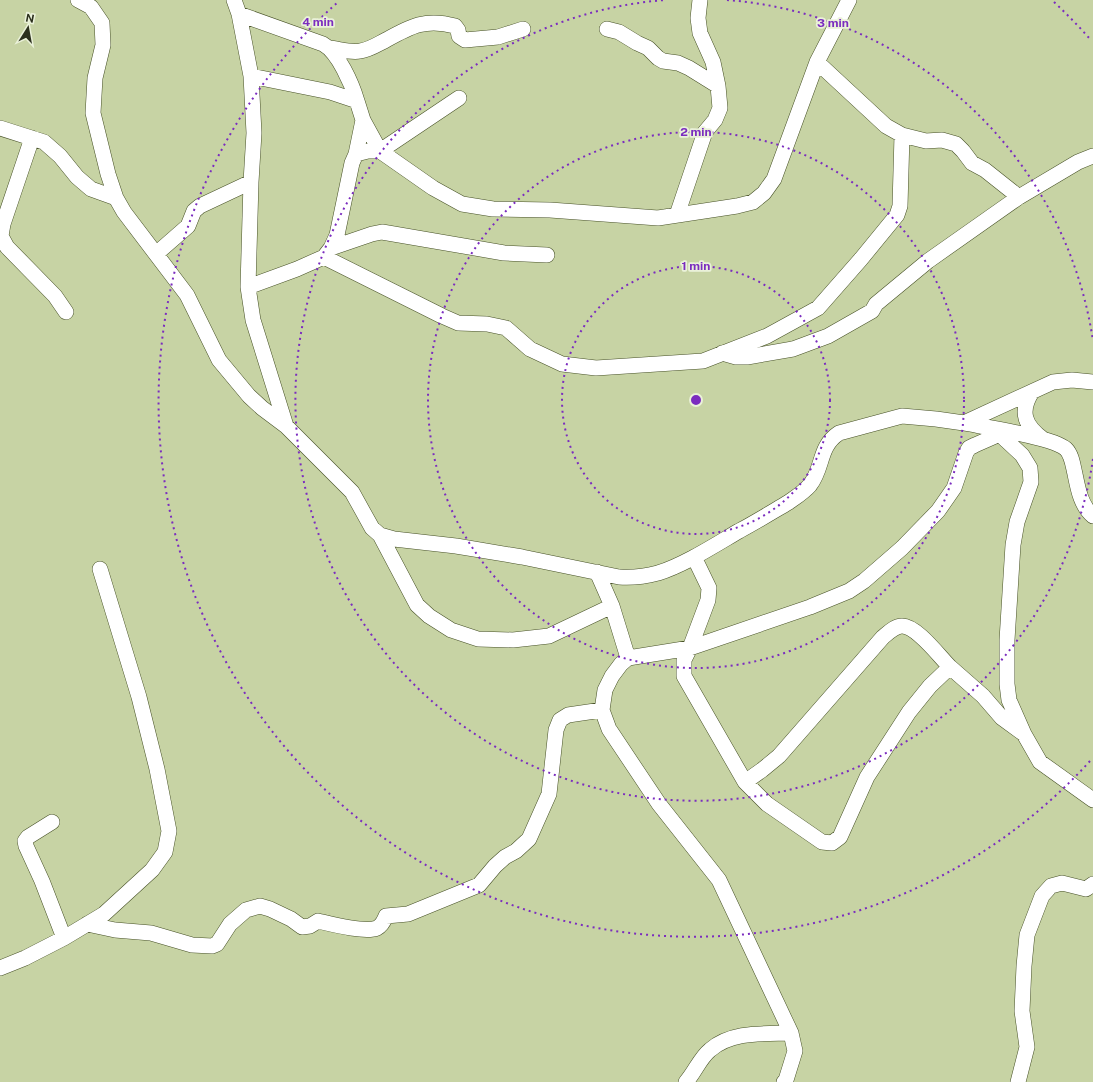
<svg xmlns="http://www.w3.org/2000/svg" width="1093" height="1082" viewBox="0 0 1093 1082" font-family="'Public Sans',sans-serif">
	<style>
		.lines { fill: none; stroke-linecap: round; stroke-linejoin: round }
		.minor-casing { stroke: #475127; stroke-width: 16 }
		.minor { stroke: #fff; stroke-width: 15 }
		.ring { fill: none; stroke: #7b2cbf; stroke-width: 2; stroke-dasharray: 2 4 }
		.centre { fill: #7b2cbf; stroke: #eaf1d9; stroke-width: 2 }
		.ring-label { font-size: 12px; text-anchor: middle; font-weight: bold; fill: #7b2cbf; stroke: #eaf1d9; stroke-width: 3.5; stroke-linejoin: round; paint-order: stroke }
	</style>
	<rect width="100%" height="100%" fill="#c7d3a4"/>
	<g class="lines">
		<defs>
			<path id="minor" d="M78,0L91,7L102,23L103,45L95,78L93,113L108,174L116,198L124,212L187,295L219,360L249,396L262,408L286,426
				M234,0L239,14L251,76L254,133L251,182L248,287L253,320L286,426L352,492L372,528L380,535L394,539L456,546L522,557L619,577C633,578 643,577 658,573C684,565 715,545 739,531C756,522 772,512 789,502C796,497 804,492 810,485C824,467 818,447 839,433L902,416L936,419L964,423L1053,382L1072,380L1093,382
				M239,14L323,44C338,52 352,84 357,101
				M607,29L619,32L637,43L648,48L658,58L663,61L678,63L689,68L718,86
				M329,48C339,49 351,53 360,51C369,50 378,44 386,40C411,26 426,18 455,26L458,30L459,36L465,40L498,37L523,29
				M817,62L886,126L902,135L926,141L942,140L956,144L963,151L972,163L985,170L1019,197
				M251,76L330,92L357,101L363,120L356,154
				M363,120L380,151L459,98
				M0,128L44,142L60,156L77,177L91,189L116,198
				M32,138L3,224L1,236L7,247L55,296L66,312
				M677,215L705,132L715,120L720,108L718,86L713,62L700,33L698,18L700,0
				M331,248L372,234L382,232L504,253L547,255
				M156,254L188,226L194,211L200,206L251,182
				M324,257L442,316L458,323L487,324L506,328L530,349L562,364L596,368L703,361L767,336L818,308L861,259L897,215L900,206L902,135
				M248,287L297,269L324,257L331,248L337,235L352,163L356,154L368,151H380L433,188L462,204L493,209L550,210L658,218L737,206L753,202L764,193L774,179L817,62L849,0
				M722,353L736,357H747L793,349L828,336L872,311L876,304L928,261L1019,197L1078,162L1093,156
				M1032,392C1019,412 1025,426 1043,439
				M964,423C984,427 1053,437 1066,449C1072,455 1073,466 1075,474C1078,489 1081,506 1093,516
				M994,429L1022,455L1030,468L1031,482L1017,522L1013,545L1007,640V684L1009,700L1024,734L1040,762L1093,800
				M380,535L417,605L429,616L451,630L478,639L513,640L549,636L612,606
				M694,557L709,588L708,600L690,648L684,660V676L745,782L767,804L822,842L832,843L840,837L867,777L909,712L930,686L950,667L983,696L1002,718L1024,734
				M597,572L612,606L628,658
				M745,782L762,770L779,756L883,637C888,633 895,626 902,626C917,626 939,656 950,667
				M52,822L28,837L25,841L26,846L42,881L64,938
				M87,924L115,930L151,933L192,945L212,946L217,944L230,924L246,910L260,906L270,909L291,919L302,927L310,926L318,921C331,924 365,933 377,928C381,926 384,921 386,916L408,914L479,885L495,866L505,857L516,851L529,839L549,794L556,730L560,720L568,715L602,710
				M0,968L25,958L64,938L104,914L152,870L165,852L169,831L157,769L139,697L100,569
				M686,1082C695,1072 700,1058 710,1050C732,1031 764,1034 791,1033
				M784,1082L786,1080L795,1051L791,1033L719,880L659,804L609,729L602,710L605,690L612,676L621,664L628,658L690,648L810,607L849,591L864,581L902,548L938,511L954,488L966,453L969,448L975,445L1000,434
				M1018,1082L1027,1047L1022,1011L1024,966L1027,935L1042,896L1051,886L1062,883L1086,889L1093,884"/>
		</defs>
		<!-- minor casing -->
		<use href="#minor" class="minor-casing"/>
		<!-- minor -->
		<use href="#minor" class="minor"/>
	</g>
	<!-- distance rings -->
	<g class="ring">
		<circle cx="696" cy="400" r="134"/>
		<circle cx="696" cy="400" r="268"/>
		<path d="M1093 459A401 401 0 1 1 665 0M727 0A401 401 0 0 1 1093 341"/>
		<path d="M1090 761A535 535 0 1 1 338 2M1054 2A535 535 0 0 1 1090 39"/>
	</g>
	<circle cx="696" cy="400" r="6" class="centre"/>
	<g class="ring-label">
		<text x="318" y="26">4 min</text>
		<text x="833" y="27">3 min</text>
		<text x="696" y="136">2 min</text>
		<text x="696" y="270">1 min</text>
	</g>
	<!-- north arrow -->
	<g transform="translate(28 28) rotate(11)" stroke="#eaf1d9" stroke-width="3" paint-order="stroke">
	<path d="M0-3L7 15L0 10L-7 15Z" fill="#2b2f1d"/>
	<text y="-6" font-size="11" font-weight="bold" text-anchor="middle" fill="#2b2f1d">N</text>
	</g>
</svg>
